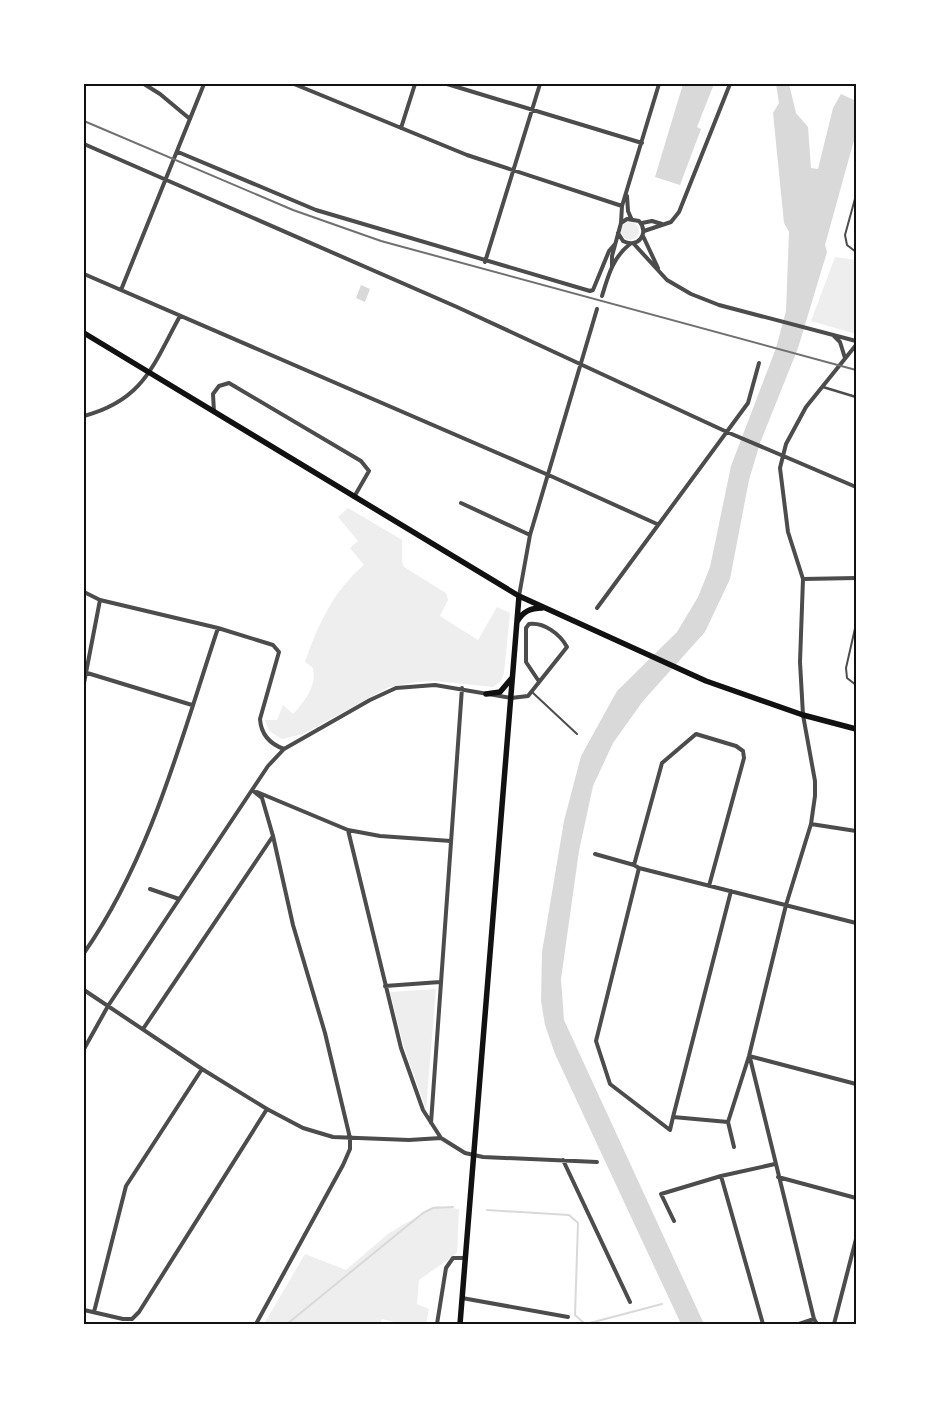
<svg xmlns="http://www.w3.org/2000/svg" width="940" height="1408" viewBox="0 0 940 1408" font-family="'Exo 2',sans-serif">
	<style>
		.green { fill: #eee }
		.water { fill: #d9d9d9 }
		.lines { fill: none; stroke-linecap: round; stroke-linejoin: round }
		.stream { stroke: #d9d9d9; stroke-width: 2 }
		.service { stroke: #4c4c4c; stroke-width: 2 }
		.pedestrian { stroke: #4c4c4c; stroke-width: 2.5 }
		.minor { stroke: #4c4c4c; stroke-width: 4 }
		.primary { stroke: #111; stroke-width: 5.5 }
		.rail { stroke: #707070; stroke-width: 2 }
		.neatline { fill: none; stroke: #111; stroke-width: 2 }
	</style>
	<rect width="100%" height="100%" fill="#fff"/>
	<!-- green -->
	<path class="green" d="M621 231a9 9 0 1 1 18 0a9 9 0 1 1-18 0Z
		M835,257L856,260V334L811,321Z
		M348,508L402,540V561L404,567L446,593L448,600L440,616L478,640L497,607L510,613L504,673L501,681L493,687L435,681L417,682L389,687L303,734L282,739L269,731L265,720H277L283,705L293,714C305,701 317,686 313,668L305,662C318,625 333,591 364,565L350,548L358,541L338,517Z
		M436,989L426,1109L404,1047L390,992Z
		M436,1206L459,1209L457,1253L419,1280L417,1304L429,1309L426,1324H402L382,1319L380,1324H264L305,1254L346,1270L389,1233Z"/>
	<!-- water -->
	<path class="water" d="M683,84H714L697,127L701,129L680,185L655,177Z
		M776,84H789L796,113L808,127L811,168L818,169L833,108L841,94L856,101V133L825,245L827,252L798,348L760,443L749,480L730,579L705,632L643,701L613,743L593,786L579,851L561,979L564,1020L704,1324H681L555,1054L545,1025L541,1001L542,952L564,821L581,756L617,691L677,632L698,597L710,567L731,466L776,348L786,311L789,232L784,223L773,113L779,103Z
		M361,285L370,289L365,302L356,298Z"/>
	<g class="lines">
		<!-- stream -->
		<path class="stream" d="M487,1210L569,1215L578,1223L575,1315L585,1324
			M287,1324L423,1213L433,1208L453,1207
			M586,1324L662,1304"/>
		<!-- service -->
		<path class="service" d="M856,195L845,235L847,245L856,252
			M856,624L846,668L847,678L856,685
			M532,692L577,734"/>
		<!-- pedestrian -->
		<path class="pedestrian" d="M823,387L856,397"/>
		<!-- minor -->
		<path class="minor" d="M144,84L160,94L190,119
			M294,84L467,155L622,206
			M447,84L642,143
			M401,128L415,84
			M84,144L457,307L727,432L856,487
			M178,152L316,210L590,291L593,290L609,251L615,244
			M627,196L628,211L631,218
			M642,223L652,221L662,224
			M644,231L671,222L679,212L730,84
			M618,233L623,241C638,249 650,233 639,221L627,219L621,223
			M643,236L658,268
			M634,244L667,280L691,294L719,305L856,341
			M485,262L540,84
			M612,266V256L621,223L622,206L659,84
			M84,274L553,477L657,524
			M121,290L204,84
			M602,296C608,276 613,257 630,244
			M834,336L840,342L845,358
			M214,412L213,394L219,386L229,383L361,461L369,471L354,497
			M84,416C144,400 153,365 180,316
			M461,503L530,535
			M803,579L856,578
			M84,592L100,600L218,628L273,645L279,652L260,719C261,734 270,744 284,749
			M519,596L530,535L597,309
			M597,608L748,403L759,363
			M84,672L192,705
			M84,683L100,600
			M252,790L262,798L273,836L293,925L325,1033L350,1138V1149L343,1165L256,1324
			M257,792L348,830L380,836L451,841
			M811,824L856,831
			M348,830L401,1048L423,1110L441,1138L465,1153L483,1157L597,1162
			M595,854L634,865L639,868L856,923
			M634,865L662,763L696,734L736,746L743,751L744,758L709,886
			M639,868L596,1041L610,1084L670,1130L673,1117L728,1122
			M150,889L179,899
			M84,953C151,857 181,739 218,628
			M385,986L440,982
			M84,990L202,1069L267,1109L303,1128L333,1137L409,1140L441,1138
			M143,1029L273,836
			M84,1049L108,1006L268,766L284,749L370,700L396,688L435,685L511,698L528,696L567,647C560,634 544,622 529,624L526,628V662L538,680
			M749,1056L856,1084
			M750,1058L814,1319L817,1324
			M673,1117L731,891
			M728,1122L749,1056L786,905L811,824L815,796V781L803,715L800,662L803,579L788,532L780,468L786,444L806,407L856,345
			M728,1122L734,1147
			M431,1123L462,688
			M563,1160L630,1302
			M721,1176L763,1324
			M778,1177L856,1198
			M674,1221L661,1194L721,1176L775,1164
			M462,1298L568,1317
			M84,1310L123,1319H132L139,1312L267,1109
			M94,1312L126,1186L202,1069
			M437,1324L446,1268L453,1258H465
			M799,1324L814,1319
			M834,1324L856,1239"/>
		<!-- primary -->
		<path class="primary" d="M84,333L519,596L706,681L803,715L856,729
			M517,622C523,611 531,608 542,608
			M486,694L500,692L511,679
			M460,1324L519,596"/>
		<!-- rail -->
		<path class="rail" d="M84,121L293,210L381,241L856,370"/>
	</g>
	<!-- border -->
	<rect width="940" height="1408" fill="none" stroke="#ffffff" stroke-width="170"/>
	<rect x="85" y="85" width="770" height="1238" class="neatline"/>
</svg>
